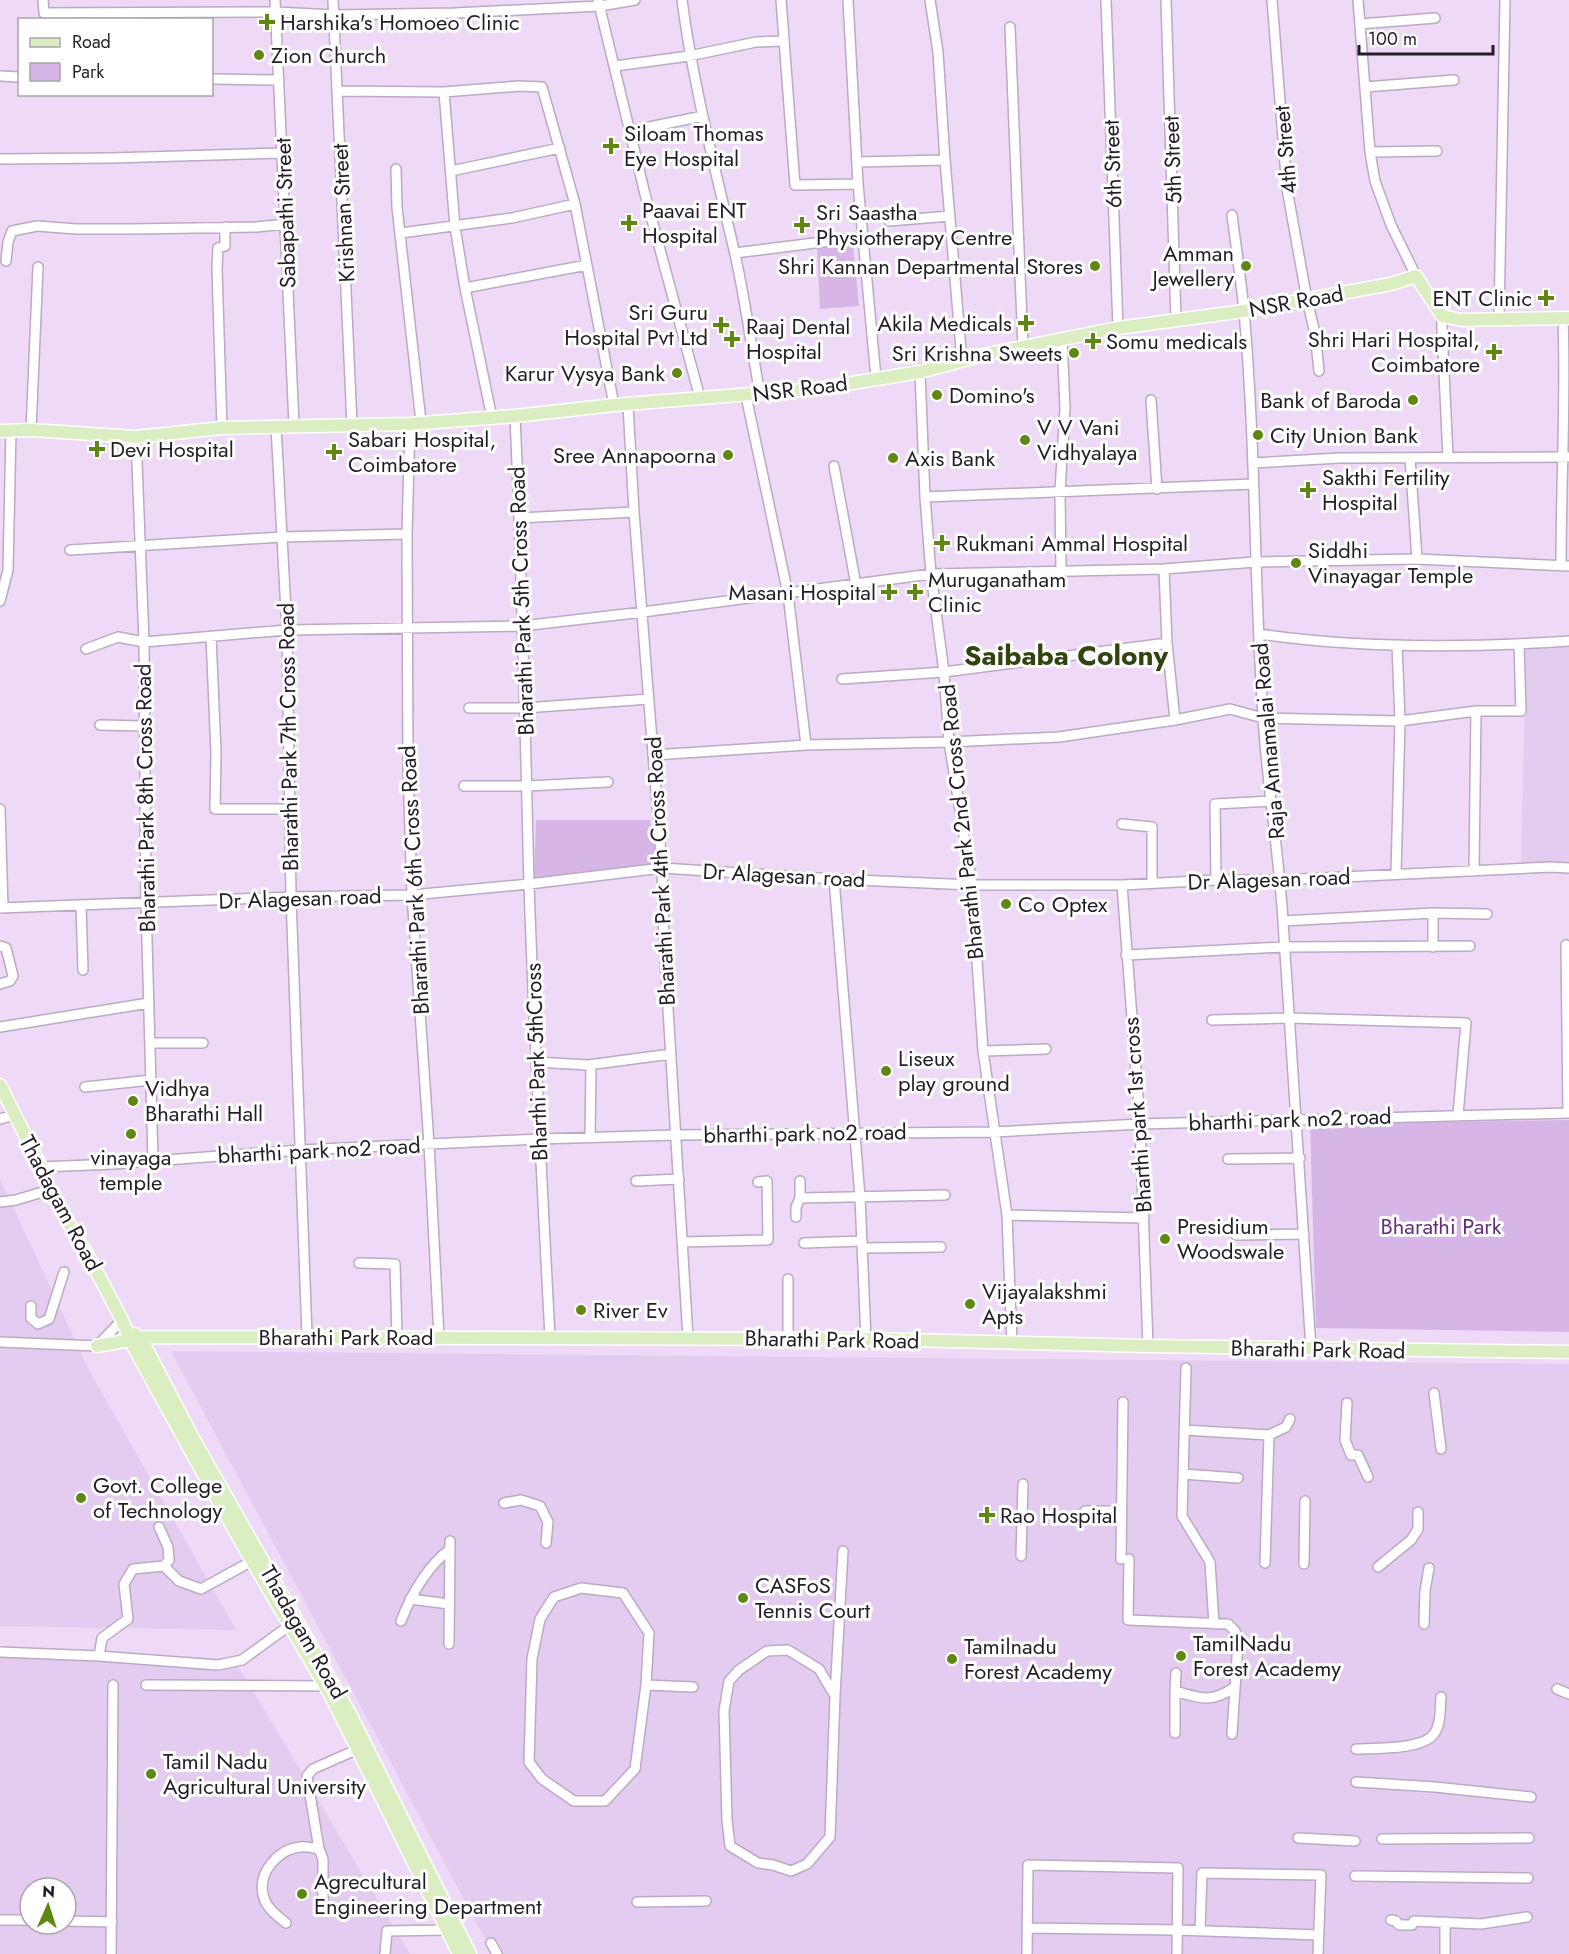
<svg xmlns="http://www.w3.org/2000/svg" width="1569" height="1954" viewBox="0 0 1569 1954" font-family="Jost,sans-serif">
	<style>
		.built { fill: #e4ccf0; fill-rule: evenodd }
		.green { fill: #d7b6e7 }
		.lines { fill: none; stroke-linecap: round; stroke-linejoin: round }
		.minor-casing { stroke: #bca9c6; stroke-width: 12 }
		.major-casing { stroke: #fff; stroke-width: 15 }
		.minor { stroke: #fff; stroke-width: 9 }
		.major { stroke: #daeec2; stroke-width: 12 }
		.poi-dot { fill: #5f8812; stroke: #fff; stroke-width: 2 }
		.labels { text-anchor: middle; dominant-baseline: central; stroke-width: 6; stroke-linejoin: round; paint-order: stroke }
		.poi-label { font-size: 22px; fill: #241d28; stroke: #fff; text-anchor: start }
		.street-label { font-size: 22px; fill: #241d28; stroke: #fff }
		.park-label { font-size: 22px; fill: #642e7a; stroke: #fff }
		.district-label { font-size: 28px; font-weight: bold; fill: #304410; stroke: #fff }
	</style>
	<rect width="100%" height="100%" fill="#eed9f7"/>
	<!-- built -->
	<path class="built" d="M1569,642V864L1521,863L1526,657L1523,643Z
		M0,1179L89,1370L236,1630L0,1626Z
		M171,1351L1569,1364V1954H493Z
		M0,1653L234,1659L410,1954H0ZM30,1888H66V1924H30Z"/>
	<!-- green -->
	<path class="green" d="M853,245L859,306L820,309L817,246Z
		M536,820H650L658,865L534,879Z
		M1569,1120V1332L1316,1328L1310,1124Z"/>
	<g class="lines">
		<defs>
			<path id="minor" d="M43,0L44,13L276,12L334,15L455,13L600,6L635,0
				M275,0L294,425
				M333,0L352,425
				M598,0L645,194L700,398
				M682,0C693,85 715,167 734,250C745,297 751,346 760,394
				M781,0L795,185L858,184
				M848,0L858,184L876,378
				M930,0L938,52L945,160L962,361
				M1106,0L1118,328
				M1166,0L1176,320
				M1272,0L1287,189L1307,300L1315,333L1319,371
				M1358,0L1370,152L1375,181L1391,225L1416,276
				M1360,24L1435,18
				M1010,27L1023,347
				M615,66L689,56L756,42L783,41
				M0,76L20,77
				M212,79L279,80
				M1365,87L1454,80
				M337,91L444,92L519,86L542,87L575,204L614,405
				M444,92L455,227L465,288L492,418
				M630,131L703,116
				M1370,152L1437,151
				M0,159L111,158L283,153
				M857,162L945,160
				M396,169L397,207L421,422
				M451,171L560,148
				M1232,215C1236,247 1241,279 1244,311C1256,446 1254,582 1263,717C1267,785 1279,853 1283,921C1292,1064 1303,1207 1311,1349
				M889,221L950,216
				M401,233L512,218L575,204
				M735,253L862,237
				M6,261L8,242L12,231L37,226L76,229H133L256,227L286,224
				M465,288L587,265
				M1442,316V329L1448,458
				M1499,318L1505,0
				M920,372L925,497L931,574L944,672L949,742L972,885L983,1051L1007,1215L1012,1343
				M746,396L788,594L806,745
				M1151,400L1157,489
				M628,405L634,512L662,868L664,943L688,1338
				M515,416C522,572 525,728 529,884C534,1035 542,1186 550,1337
				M410,424L407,534L408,766L412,895L429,1144L439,1337
				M276,426L287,630L291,897L307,1336
				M222,428L217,269L218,248L225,246V227
				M31,430L38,267
				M136,437L144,642L146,903L153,1160
				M1410,458L1417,559
				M1253,463L1339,458L1569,457
				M834,466L856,585
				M925,497L1253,484
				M520,518L634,512
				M70,550L282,537L407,534
				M1561,566C1561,483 1566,400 1563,318
				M1164,569L1167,643
				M1061,570L1060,491L1065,408L1062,339
				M0,601L8,570L11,430
				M1259,634C1361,649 1466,648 1569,641
				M211,636L216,753L215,809H290
				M86,649L118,637L144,642L287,630L522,626L643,612L931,574L1164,569L1255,562L1417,559L1569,566
				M842,679L944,672L1167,643L1175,720
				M469,708H525L649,699
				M1476,711H1521L1519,644
				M100,725L144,726
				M654,755L806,745L949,742L1059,737L1175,720L1230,709L1263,718L1400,721L1476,711L1474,871
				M464,786H527L608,782
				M0,809L3,908
				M1122,824L1152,827V883
				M1396,874L1400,721L1397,645
				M834,879L860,1197L866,1339
				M1216,880L1215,804L1272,801
				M1122,885L1140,1124L1148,1346
				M81,905L83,970
				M0,908L291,897L412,895L529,884L662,868L834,879L972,885H1122L1216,880H1280L1550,867L1569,868
				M1283,921L1433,913L1487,914
				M1566,945L1568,1113
				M0,946L6,948L13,976L10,981L0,984
				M1433,947V913
				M1126,955L1284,947L1470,946
				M1212,1020L1288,1018L1466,1023L1458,1115
				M0,1027L149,1003
				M150,1043H203
				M983,1051L1046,1049
				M536,1062L588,1065L671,1054
				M85,1087L151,1080
				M0,1119L15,1115
				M590,1137L591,1065
				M1228,1159L1300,1158
				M41,1167L113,1164L301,1150L539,1139L676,1135L993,1132L1140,1124L1569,1113
				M636,1181L679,1179
				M800,1198L945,1195
				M0,1202L16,1200L49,1190
				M1007,1215L1144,1218
				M796,1217V1207L800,1198V1181
				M1236,1235L1304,1234
				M683,1242L768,1240L767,1181L758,1182
				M804,1243L862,1241
				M863,1248L941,1247
				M359,1263L395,1264L397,1336
				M31,1306V1318L38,1324L49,1319L64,1272
				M788,1338V1279
				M0,1342L97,1346L122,1320
				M1186,1368L1182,1516L1210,1562L1214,1624
				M1434,1393L1441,1449
				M1347,1403L1345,1440L1351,1455H1358L1368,1477
				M1184,1430L1269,1435L1286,1427L1290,1419
				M1183,1474L1238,1478
				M504,1503L521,1500L540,1506L548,1522L546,1543
				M1085,1511H1121
				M159,1527L168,1547L169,1560L164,1566L179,1581L201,1589L252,1561
				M1021,1556L1023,1484
				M1121,1559L1123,1402
				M1129,1559L1128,1620L1228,1624L1235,1631L1238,1642L1232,1734
				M1265,1563L1269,1435
				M1304,1564L1305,1501
				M1378,1567L1411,1540L1418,1529V1512
				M581,1588L623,1593L649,1633L646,1685L635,1769L605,1801H574L542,1779L529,1762L532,1659L540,1619L554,1597Z
				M410,1599L449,1604
				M401,1621C411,1595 427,1567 450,1549
				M1424,1624L1425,1591L1429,1568
				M449,1644L450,1541
				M0,1652L99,1656L218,1665L242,1660L290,1625
				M99,1656L102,1638L128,1619L124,1584L133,1569L164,1566
				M146,1685L326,1686
				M646,1685L693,1687
				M1557,1689L1569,1694
				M1175,1691L1176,1673
				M835,1696L819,1669L788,1650L767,1651L739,1670L729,1681L724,1711L727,1820L730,1846L758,1863L773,1865L791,1871L807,1864L830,1837L835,1696L843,1551
				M1175,1733V1691C1201,1699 1212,1703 1235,1687
				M1356,1749C1375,1748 1422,1750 1434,1734C1441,1724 1440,1709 1441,1697
				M1356,1782L1435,1787L1531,1797
				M1298,1838L1355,1841
				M1382,1839L1529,1838
				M1355,1876L1528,1878
				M323,1900V1859L319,1849L307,1776L313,1769L358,1749
				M637,1902L706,1901
				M0,1920H30
				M1391,1920L1396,1921L1399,1925H1412L1414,1921L1481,1924L1527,1917
				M66,1921L112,1922
				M1445,1922V1954
				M286,1923C276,1915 265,1907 263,1894C258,1872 279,1849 300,1847C306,1846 313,1848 319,1849
				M1027,1928L1177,1930L1318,1935
				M1200,1930L1202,1873L1321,1875L1318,1954
				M491,1943L497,1954
				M111,1954L113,1685
				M385,1954L387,1931L448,1930
				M1027,1954L1028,1865L1178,1868L1177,1954"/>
			<path id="major" d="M0,431L31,430L136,437L222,428L410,424L515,416L614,405L815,389L920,372L983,355L1118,328L1244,311L1391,284L1416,276L1442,316L1461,320L1569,318
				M0,1085L41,1167L49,1190L91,1261L122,1320L133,1346L237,1535L331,1696L459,1954
				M135,1334L143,1342L195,1442L350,1714L470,1954
				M97,1346L130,1340L138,1337L866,1339L1148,1346L1569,1352"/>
		</defs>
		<!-- minor casing -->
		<use href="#minor" class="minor-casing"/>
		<!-- major casing -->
		<use href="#major" class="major-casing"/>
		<!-- minor -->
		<use href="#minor" class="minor"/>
		<!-- major -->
		<use href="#major" class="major"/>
	</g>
	<!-- markers -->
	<g class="poi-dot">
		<path d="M264 13h6v6h6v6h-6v6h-6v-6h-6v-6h6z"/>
		<circle cx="259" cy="55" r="6"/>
		<path d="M608 137h6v6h6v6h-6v6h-6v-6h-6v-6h6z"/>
		<path d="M626 214h6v6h6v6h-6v6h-6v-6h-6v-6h6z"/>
		<path d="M799 216h6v6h6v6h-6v6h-6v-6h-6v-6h6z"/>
		<circle cx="1095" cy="266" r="6"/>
		<circle cx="1246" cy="266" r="6"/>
		<path d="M1543 289h6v6h6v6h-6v6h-6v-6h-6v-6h6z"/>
		<path d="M1023 314h6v6h6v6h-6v6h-6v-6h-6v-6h6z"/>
		<path d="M718 316h6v6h6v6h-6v6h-6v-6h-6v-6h6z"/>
		<path d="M729 330h6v6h6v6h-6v6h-6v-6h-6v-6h6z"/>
		<path d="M1090 332h6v6h6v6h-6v6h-6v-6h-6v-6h6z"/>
		<path d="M1491 343h6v6h6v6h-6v6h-6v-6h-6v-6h6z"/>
		<circle cx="1074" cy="353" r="6"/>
		<circle cx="677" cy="373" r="6"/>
		<circle cx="937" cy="395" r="6"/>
		<circle cx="1413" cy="400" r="6"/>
		<circle cx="1258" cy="435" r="6"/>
		<circle cx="1025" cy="440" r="6"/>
		<path d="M94 440h6v6h6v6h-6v6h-6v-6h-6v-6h6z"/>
		<path d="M331 443h6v6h6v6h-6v6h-6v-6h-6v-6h6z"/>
		<circle cx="728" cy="455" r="6"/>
		<circle cx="893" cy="458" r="6"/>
		<path d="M1305 481h6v6h6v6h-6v6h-6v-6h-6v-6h6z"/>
		<path d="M939 534h6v6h6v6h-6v6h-6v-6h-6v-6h6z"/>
		<circle cx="1296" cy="563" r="6"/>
		<path d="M886 583h6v6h6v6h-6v6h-6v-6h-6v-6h6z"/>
		<path d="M912 583h6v6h6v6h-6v6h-6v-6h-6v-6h6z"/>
		<circle cx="1006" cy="904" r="6"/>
		<circle cx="886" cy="1071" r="6"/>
		<circle cx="133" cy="1101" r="6"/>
		<circle cx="131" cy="1134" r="6"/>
		<circle cx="1165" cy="1239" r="6"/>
		<circle cx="970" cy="1304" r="6"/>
		<circle cx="581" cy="1310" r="6"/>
		<circle cx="81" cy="1498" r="6"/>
		<path d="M984 1506h6v6h6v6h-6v6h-6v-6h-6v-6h6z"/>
		<circle cx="743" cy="1598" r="6"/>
		<circle cx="1181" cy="1656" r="6"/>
		<circle cx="952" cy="1659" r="6"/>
		<circle cx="151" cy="1774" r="6"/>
		<circle cx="302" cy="1894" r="6"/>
	</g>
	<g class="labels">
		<!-- poi labels -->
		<g class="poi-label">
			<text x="280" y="22">Harshika's Homoeo Clinic</text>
			<text x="271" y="55">Zion Church</text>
			<text x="624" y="133">Siloam Thomas<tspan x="624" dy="25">Eye Hospital</tspan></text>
			<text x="642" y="210">Paavai ENT<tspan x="642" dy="25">Hospital</tspan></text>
			<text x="816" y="212">Sri Saastha<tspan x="816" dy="25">Physiotherapy Centre</tspan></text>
			<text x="1234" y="253" text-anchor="end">Amman<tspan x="1234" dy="25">Jewellery</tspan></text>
			<text x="1083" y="266" text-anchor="end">Shri Kannan Departmental Stores</text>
			<text x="1532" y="298" text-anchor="end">ENT Clinic</text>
			<text x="708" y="312" text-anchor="end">Sri Guru<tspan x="708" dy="25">Hospital Pvt Ltd</tspan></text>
			<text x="1012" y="323" text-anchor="end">Akila Medicals</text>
			<text x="746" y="326">Raaj Dental<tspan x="746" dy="25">Hospital</tspan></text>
			<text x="1480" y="339" text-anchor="end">Shri Hari Hospital,<tspan x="1480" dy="25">Coimbatore</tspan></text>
			<text x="1106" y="341">Somu medicals</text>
			<text x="1062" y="353" text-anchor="end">Sri Krishna Sweets</text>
			<text x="665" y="373" text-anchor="end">Karur Vysya Bank</text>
			<text x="949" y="395">Domino's</text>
			<text x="1401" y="400" text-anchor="end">Bank of Baroda</text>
			<text x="1037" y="427">V V Vani<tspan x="1037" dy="25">Vidhyalaya</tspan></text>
			<text x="1270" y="435">City Union Bank</text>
			<text x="348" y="439">Sabari Hospital,<tspan x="348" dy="25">Coimbatore</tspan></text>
			<text x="110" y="449">Devi Hospital</text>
			<text x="716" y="455" text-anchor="end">Sree Annapoorna</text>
			<text x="905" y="458">Axis Bank</text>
			<text x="1322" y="477">Sakthi Fertility<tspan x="1322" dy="25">Hospital</tspan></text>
			<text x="956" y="543">Rukmani Ammal Hospital</text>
			<text x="1308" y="550">Siddhi<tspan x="1308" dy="25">Vinayagar Temple</tspan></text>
			<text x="928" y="579">Muruganatham<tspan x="928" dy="25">Clinic</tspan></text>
			<text x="876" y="592" text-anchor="end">Masani Hospital</text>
			<text x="1018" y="904">Co Optex</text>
			<text x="898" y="1058">Liseux<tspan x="898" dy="25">play ground</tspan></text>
			<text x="145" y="1088">Vidhya<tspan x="145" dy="25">Bharathi Hall</tspan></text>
			<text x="131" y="1157" text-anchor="middle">vinayaga<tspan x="131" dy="25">temple</tspan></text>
			<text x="1177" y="1226">Presidium<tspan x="1177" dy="25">Woodswale</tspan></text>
			<text x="982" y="1291">Vijayalakshmi<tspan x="982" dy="25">Apts</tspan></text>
			<text x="593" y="1310">River Ev</text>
			<text x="93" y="1485">Govt. College<tspan x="93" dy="25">of Technology</tspan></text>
			<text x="1000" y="1515">Rao Hospital</text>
			<text x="755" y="1585">CASFoS<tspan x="755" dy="25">Tennis Court</tspan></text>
			<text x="1193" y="1643">TamilNadu<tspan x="1193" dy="25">Forest Academy</tspan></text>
			<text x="964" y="1646">Tamilnadu<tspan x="964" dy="25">Forest Academy</tspan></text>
			<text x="163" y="1761">Tamil Nadu<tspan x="163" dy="25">Agricultural University</tspan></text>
			<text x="314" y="1881">Agrecultural<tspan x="314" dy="25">Engineering Department</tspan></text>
		</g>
		<!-- street labels -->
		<g class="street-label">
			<text transform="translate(1285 150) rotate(-95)">4th Street</text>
			<text transform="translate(1172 160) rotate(-92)">5th Street</text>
			<text transform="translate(1112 164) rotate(-92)">6th Street</text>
			<text transform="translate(285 213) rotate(-92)">Sabapathi Street</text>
			<text transform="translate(343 213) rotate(-93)">Krishnan Street</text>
			<text transform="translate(1296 301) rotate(-10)">NSR Road</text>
			<text transform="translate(800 388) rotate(-7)">NSR Road</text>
			<text transform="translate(521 601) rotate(-92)">Bharathi Park 5th Cross Road</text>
			<text transform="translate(288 737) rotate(-91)">Bharathi Park 7th Cross Road</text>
			<text transform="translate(1268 741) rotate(-95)">Raja Annamalai Road</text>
			<text transform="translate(145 798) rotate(-91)">Bharathi Park 8th Cross Road</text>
			<text transform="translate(961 822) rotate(-96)">Bharathi Park 2nd Cross Road</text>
			<text transform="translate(660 871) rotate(-93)">Bharathi Park 4th Cross Road</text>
			<text transform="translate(784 875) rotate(3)">Dr Alagesan road</text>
			<text transform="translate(1269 879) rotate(-2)">Dr Alagesan road</text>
			<text transform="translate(414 880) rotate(-93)">Bharathi Park 6th Cross Road</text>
			<text transform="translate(300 898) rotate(-2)">Dr Alagesan road</text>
			<text transform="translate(536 1062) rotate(-92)">Bharthi Park 5thCross</text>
			<text transform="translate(1137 1115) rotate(-94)">Bharthi park 1st cross</text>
			<text transform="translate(1290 1119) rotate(-2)">bharthi park no2 road</text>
			<text transform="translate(805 1133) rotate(-1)">bharthi park no2 road</text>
			<text transform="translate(319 1150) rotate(-3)">bharthi park no2 road</text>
			<text transform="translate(61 1203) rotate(62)">Thadagam Road</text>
			<text x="346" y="1337">Bharathi Park Road</text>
			<text transform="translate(832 1339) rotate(1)">Bharathi Park Road</text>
			<text transform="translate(1318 1349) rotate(1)">Bharathi Park Road</text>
			<text transform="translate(304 1632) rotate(60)">Thadagam Road</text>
		</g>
		<!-- park labels -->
		<g class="park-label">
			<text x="1441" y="1226">Bharathi Park</text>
		</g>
		<!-- district labels -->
		<g class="district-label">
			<text x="1066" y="655">Saibaba Colony</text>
		</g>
	</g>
	<!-- legend -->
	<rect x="18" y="18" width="195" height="78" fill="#ffffff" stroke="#a7a5a9" stroke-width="1.5"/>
	<rect x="30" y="38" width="30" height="9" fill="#daeec2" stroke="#a7a5a9" stroke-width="1.5"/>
	<text x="72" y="48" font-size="18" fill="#241d28">Road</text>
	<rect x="30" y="63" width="30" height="18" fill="#d7b6e7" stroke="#a7a5a9" stroke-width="1.5"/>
	<text x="72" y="78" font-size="18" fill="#241d28">Park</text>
	<!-- north arrow -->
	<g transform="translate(48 1906) rotate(3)"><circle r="28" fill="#ffffff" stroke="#a7a5a9" stroke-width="1.5"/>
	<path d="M0-4.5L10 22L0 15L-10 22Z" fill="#5f8812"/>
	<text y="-9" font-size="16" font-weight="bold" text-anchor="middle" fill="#241d28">N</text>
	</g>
	<!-- scale -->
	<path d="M1359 45v9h134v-9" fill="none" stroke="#241d28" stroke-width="3"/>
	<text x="1368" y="45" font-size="18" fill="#241d28" stroke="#ffffff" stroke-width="4.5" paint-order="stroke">100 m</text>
</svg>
